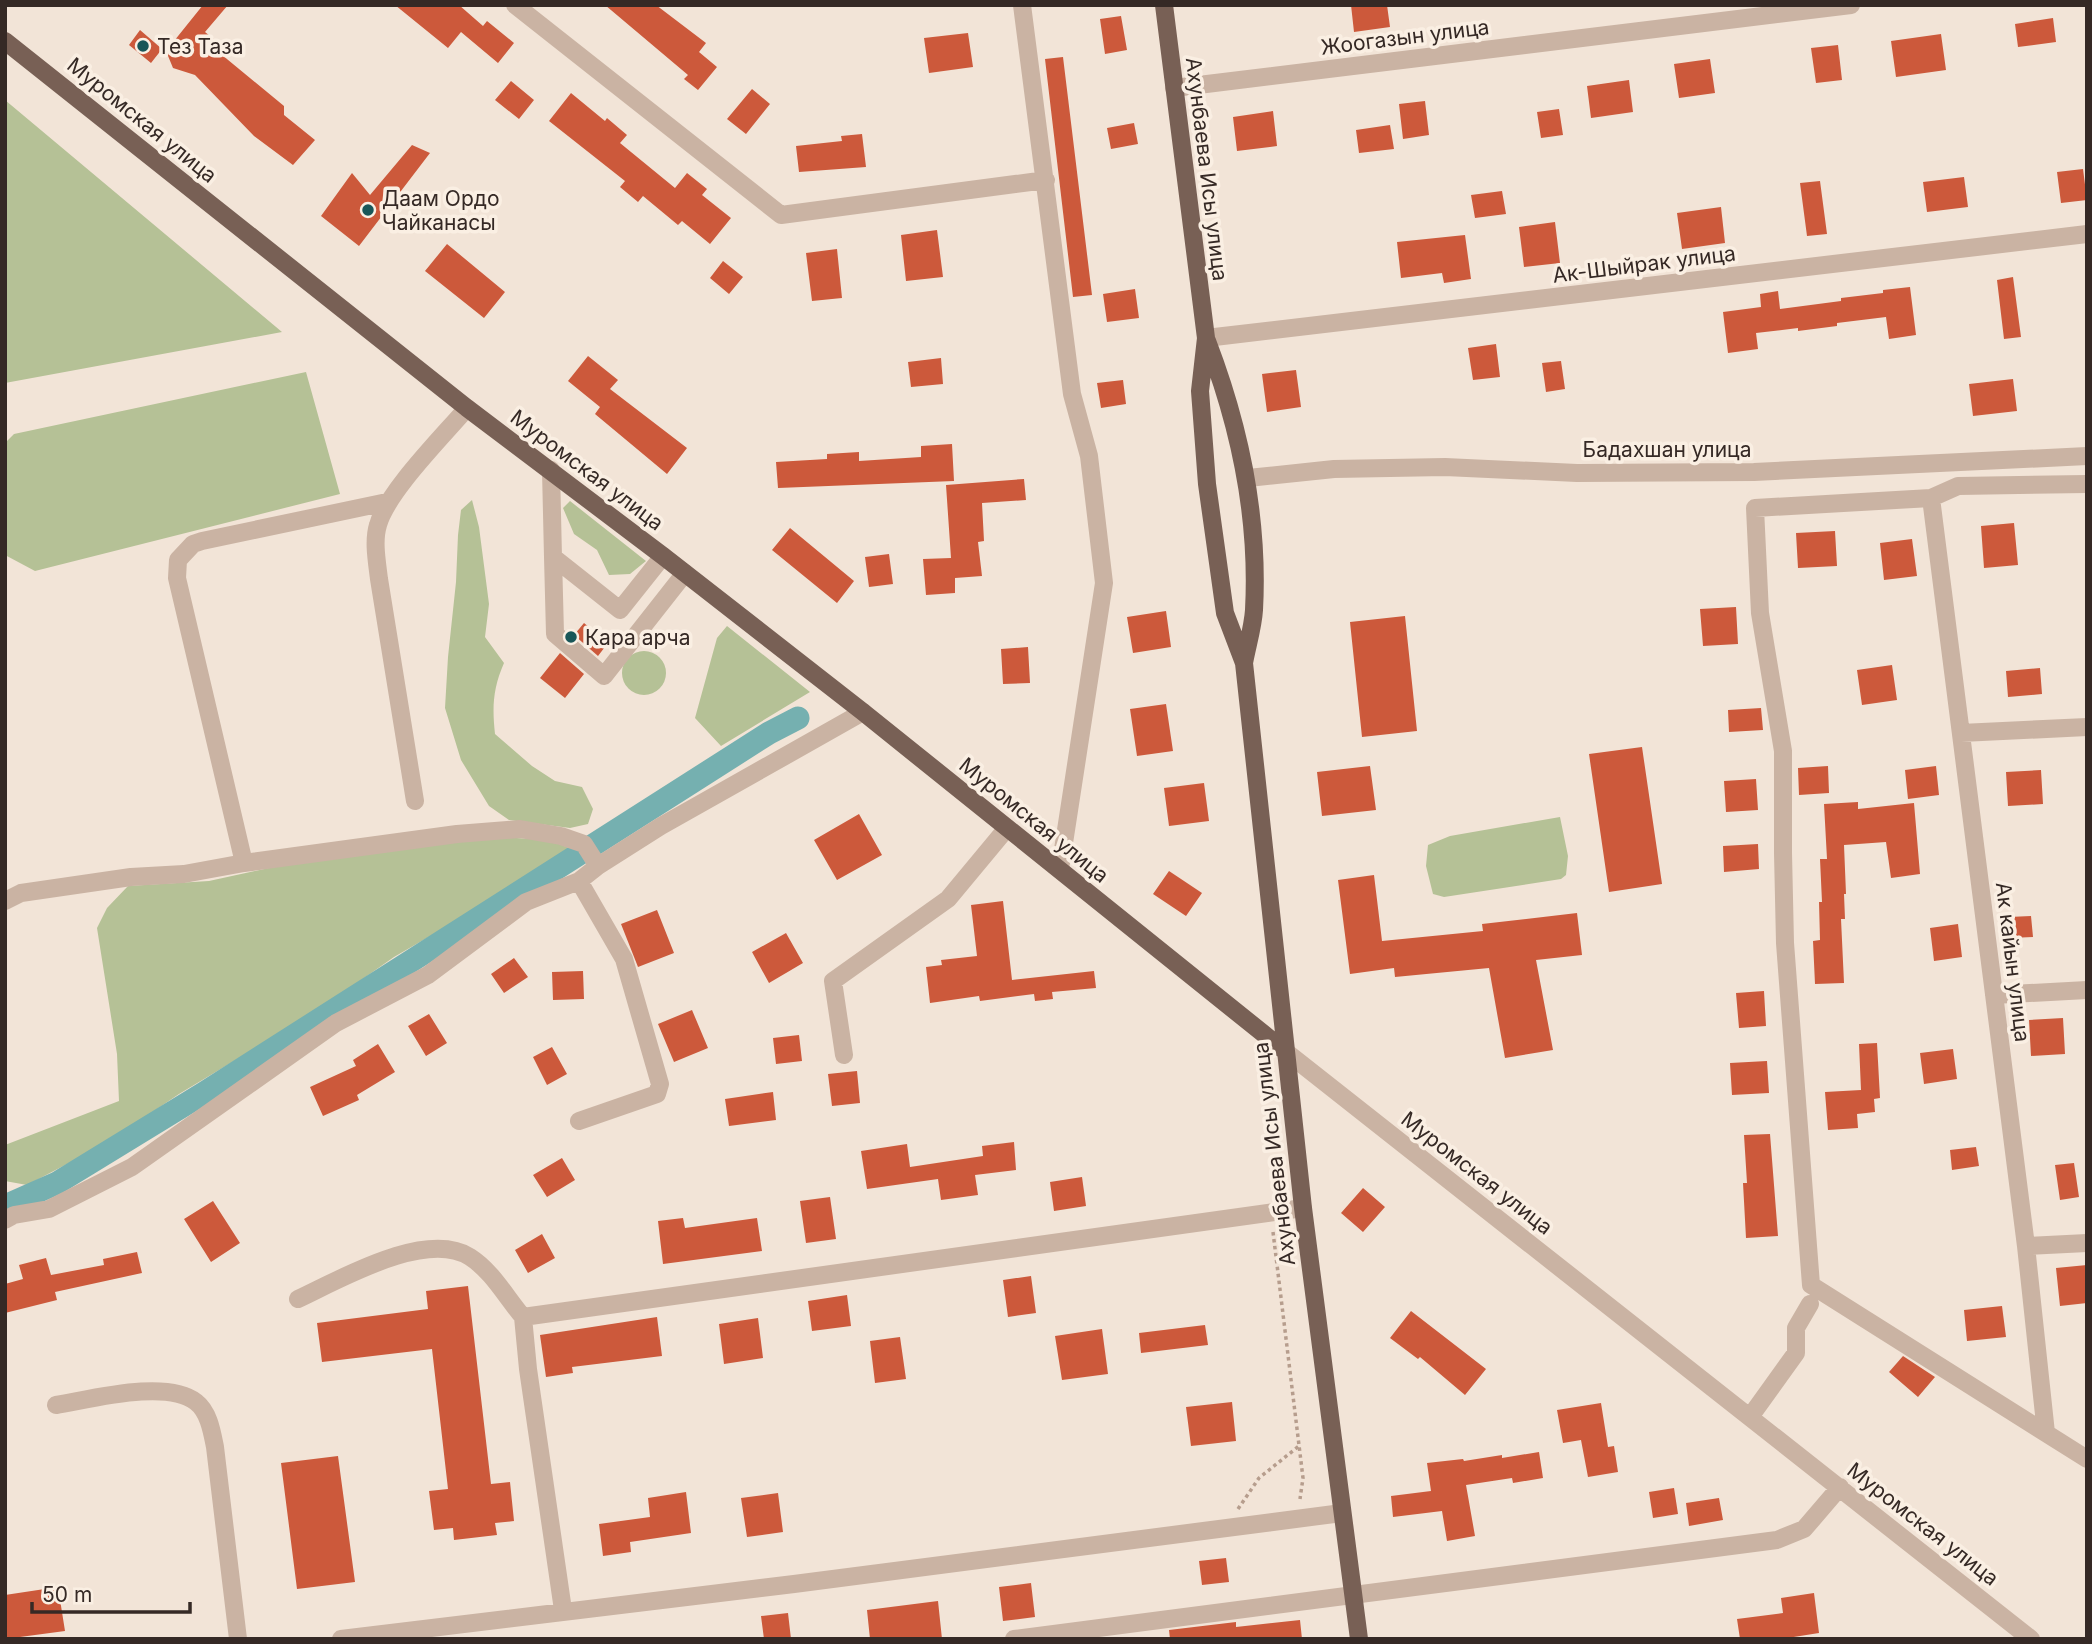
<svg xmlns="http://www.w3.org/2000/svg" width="2092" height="1644" viewBox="0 0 2092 1644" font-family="Inter,sans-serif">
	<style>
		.green { fill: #b5c196 }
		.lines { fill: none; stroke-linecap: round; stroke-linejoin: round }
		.canal { stroke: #75b0b0; stroke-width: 23 }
		.building { fill: #cc593b }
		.path { stroke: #b69d8d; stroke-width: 3.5; stroke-dasharray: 3.5 3.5; stroke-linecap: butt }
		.minor { stroke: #cab3a3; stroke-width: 18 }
		.major { stroke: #786055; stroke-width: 18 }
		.poi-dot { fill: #195658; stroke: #faefe3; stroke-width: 2.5 }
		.labels { text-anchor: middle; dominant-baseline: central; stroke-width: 7; stroke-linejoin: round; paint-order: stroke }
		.street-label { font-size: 21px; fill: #352925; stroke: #faefe3 }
		.poi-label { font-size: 21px; fill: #352925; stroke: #faefe3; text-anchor: start }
	</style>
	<rect width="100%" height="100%" fill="#f2e4d7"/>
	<!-- green -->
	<path class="green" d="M5,100L282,332L5,383Z
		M306,372L340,494L35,571L5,555V443L14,434Z
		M472,500L479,527L489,604L485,637L504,663C493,688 492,707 495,734L532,766L555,781L582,787L593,809L588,824L570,828L509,820L489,806L461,760L445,708L448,657L456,582L458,535L461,510Z
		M570,501L646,561L630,574L609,575L597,550L574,534L563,508Z
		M727,626L810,692L721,746L695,718L717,638Z
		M622 673a22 22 0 1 1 44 0a22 22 0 1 1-44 0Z
		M1560,817L1568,856L1566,875L1561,879L1444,897L1433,894L1426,866L1428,845L1450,836Z
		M500,837L549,840L577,851L394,957L314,1013L179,1094L107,1143L27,1185L5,1181V1145L119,1101L117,1054L97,928L107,908L128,886L209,881L296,862Z"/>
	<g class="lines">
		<!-- canal -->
		<path class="canal" d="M5,1206L57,1183L204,1093L769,733L798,718"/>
	</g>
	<!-- building -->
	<path class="building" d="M203,5H228L205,32L220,44L216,50L284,106V115L315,140L293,165L254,136L195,75L173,68L166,51Z
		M395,5H459L483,26L487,21L514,43L498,63L461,32L448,48Z
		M605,5H656L706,43L699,52L717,67L698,90L684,79L688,75Z
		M1351,5H1387L1390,27L1354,32Z
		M1121,16L1127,50L1105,54L1100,19Z
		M2053,18L2056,42L2018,47L2015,24Z
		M140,30L162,49L151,63L129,45Z
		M968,33L973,67L929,73L924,38Z
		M1941,34L1946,70L1896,77L1891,41Z
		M1838,45L1842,80L1816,83L1811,48Z
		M1063,57L1092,295L1073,297L1045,59Z
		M1710,59L1715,93L1679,98L1674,64Z
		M1629,80L1633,112L1591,118L1587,86Z
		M511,81L534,100L519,119L495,100Z
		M752,89L770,104L746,134L727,119Z
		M571,93L605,121L607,118L627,135L620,143L675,188L687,173L707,189L702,195L731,218L710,244L682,221L678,225L643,196L638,202L620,187L625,181L549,121Z
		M1425,101L1429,135L1403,139L1399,104Z
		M1559,109L1563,135L1541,138L1537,112Z
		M1273,111L1277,146L1237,151L1233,117Z
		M1134,123L1138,144L1111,149L1107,128Z
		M1390,125L1394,149L1359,153L1356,130Z
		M862,134L866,167L799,172L796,146L842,141L841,136Z
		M412,145L430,153L359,246L321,216L352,173L370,195Z
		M2083,169L2087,200L2061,203L2057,172Z
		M1964,177L1968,207L1927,212L1923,182Z
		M1820,181L1827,234L1807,236L1800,183Z
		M1502,191L1506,214L1475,218L1471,195Z
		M1721,207L1725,243L1682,249L1677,213Z
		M1555,222L1560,263L1524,267L1519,227Z
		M937,230L943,277L906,281L901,235Z
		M1465,235L1471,279L1444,283L1442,273L1401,278L1397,242Z
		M447,244L505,292L484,318L425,271Z
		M837,249L842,298L812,301L806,253Z
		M723,261L743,277L729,294L710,278Z
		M2013,277L2021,337L2004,339L1997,280Z
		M1910,287L1916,335L1889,339L1886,317L1837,323V326L1798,331V328L1756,333L1758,349L1728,353L1723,312L1761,307L1760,294L1778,291L1780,309L1841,301V298L1883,293V290Z
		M1135,289L1139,318L1107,322L1103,294Z
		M1496,344L1500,377L1473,380L1468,348Z
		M588,356L618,380L610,389L687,448L667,474L595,414L600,407L568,381Z
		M941,358L943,384L911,387L908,362Z
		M1561,361L1565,389L1546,392L1542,363Z
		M1296,370L1301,407L1267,412L1262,374Z
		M2013,379L2017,411L1973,416L1969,384Z
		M1123,380L1126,404L1101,408L1097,383Z
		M952,444L954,481L778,488L776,462L827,459V454L859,452V461L921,457V446Z
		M1024,479L1026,500L982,503L984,541L978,542L982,576L955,578V593L926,595L923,559L951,558L946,485Z
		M2014,523L2018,565L1984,568L1981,526Z
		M790,528L854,581L837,603L772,550Z
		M1835,531L1837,566L1798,568L1796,533Z
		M1912,539L1917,576L1884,580L1880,543Z
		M889,554L893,584L869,587L865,557Z
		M1736,607L1738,644L1703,646L1700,609Z
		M1166,611L1171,647L1133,653L1127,617Z
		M1405,616L1417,731L1362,737L1350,622Z
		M584,623L608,643L598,656L574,635Z
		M1028,647L1030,683L1003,684L1001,649Z
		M560,653L584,674L565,698L540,678Z
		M1892,665L1897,700L1862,705L1857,670Z
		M2040,668L2042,694L2008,697L2006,671Z
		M1166,704L1173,751L1137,756L1130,709Z
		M1761,708L1763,730L1729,732L1728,710Z
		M1642,747L1662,884L1609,892L1589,754Z
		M1370,766L1376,810L1322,816L1317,772Z
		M1828,766L1829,793L1799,795L1798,768Z
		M1936,766L1939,795L1908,799L1905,770Z
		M2041,770L2043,804L2008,806L2006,772Z
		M1756,779L1758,810L1726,812L1724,781Z
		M1204,783L1209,821L1169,826L1164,788Z
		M1858,802V809L1914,803L1920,874L1891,878L1886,842L1844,845L1846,894H1844L1845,919H1841L1844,983L1815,984L1813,941L1820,940L1819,902H1822L1820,859H1827L1824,804Z
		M859,814L882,855L837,880L814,840Z
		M1758,844L1759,869L1724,872L1723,846Z
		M1169,871L1202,893L1186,916L1153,894Z
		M1374,875L1382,941L1483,931L1482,924L1577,913L1582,955L1536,960L1553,1050L1505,1058L1489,968L1395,977L1394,968L1350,974L1338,880Z
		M1003,901L1012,980L1094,971L1096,988L1052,992L1053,999L1035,1001L1034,994L980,1001L979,996L930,1003L926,967L942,965L941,960L977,956L971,905Z
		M657,910L674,953L638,967L621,924Z
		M2031,916L2033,937L2010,938L2009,917Z
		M1958,924L1962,957L1934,961L1930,928Z
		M786,933L803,963L769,983L752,952Z
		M514,958L528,977L504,993L491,974Z
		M583,971L584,999L553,1000L552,972Z
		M1764,991L1766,1026L1739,1028L1736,993Z
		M692,1010L708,1048L674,1062L658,1024Z
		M429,1014L447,1043L426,1056L408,1026Z
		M2063,1018L2065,1054L2031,1056L2029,1020Z
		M799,1035L802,1061L776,1064L773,1038Z
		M1877,1043L1880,1098L1874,1099L1875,1112L1857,1114L1858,1128L1828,1130L1825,1092L1861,1090L1859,1044Z
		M378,1044L395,1072L357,1095L359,1100L323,1116L310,1087L356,1066L353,1060Z
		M552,1047L567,1074L547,1085L533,1057Z
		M1953,1049L1957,1079L1924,1084L1920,1053Z
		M1767,1061L1769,1093L1732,1095L1730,1063Z
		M857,1071L860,1103L832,1106L828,1074Z
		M773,1092L776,1120L729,1126L725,1099Z
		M1770,1134L1778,1236L1746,1238L1743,1183H1747L1744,1135Z
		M1014,1142L1016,1170L975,1175L978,1195L941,1200L938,1179L867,1189L861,1151L907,1144L910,1167L983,1156L982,1146Z
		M1976,1147L1979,1166L1952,1170L1950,1150Z
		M562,1158L575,1180L547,1197L533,1175Z
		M2074,1163L2079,1197L2060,1200L2055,1165Z
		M1082,1177L1086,1206L1054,1211L1050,1182Z
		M1363,1188L1385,1207L1363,1232L1341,1213Z
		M830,1197L836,1239L806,1243L800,1201Z
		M213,1201L240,1243L211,1262L184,1219Z
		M683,1218L685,1228L757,1218L762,1251L663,1264L658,1221Z
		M542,1234L555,1258L528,1273L515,1250Z
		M137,1252L142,1273L55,1292L57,1300L5,1313V1284L23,1279L19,1265L46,1258L51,1275L104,1265L103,1259Z
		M2087,1265V1303L2060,1306L2056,1268Z
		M1031,1276L1036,1313L1008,1317L1003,1280Z
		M468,1286L491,1484L510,1482L514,1521L495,1523L497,1535L454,1540L453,1528L434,1530L429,1491L448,1489L432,1349L322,1362L317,1323L428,1309L426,1291Z
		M847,1295L851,1326L812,1331L808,1301Z
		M2002,1306L2006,1337L1967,1341L1964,1310Z
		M1411,1311L1486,1369L1465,1395L1420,1357L1418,1359L1390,1338Z
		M657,1317L662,1356L572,1367L573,1373L546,1377L540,1335Z
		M758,1318L763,1358L724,1364L719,1324Z
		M1205,1325L1208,1345L1141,1353L1139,1333Z
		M1102,1329L1108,1374L1062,1380L1055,1336Z
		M900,1337L906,1379L875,1383L870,1341Z
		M1903,1356L1935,1377L1918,1397L1889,1372Z
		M1232,1402L1236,1441L1191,1446L1186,1407Z
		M1601,1403L1608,1447L1614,1446L1618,1472L1588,1477L1581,1440L1563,1443L1557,1410Z
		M1539,1452L1543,1478L1513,1483L1512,1478L1466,1485L1475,1536L1447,1541L1442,1511L1393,1517L1391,1496L1431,1491L1427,1463L1463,1459L1464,1461L1502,1455V1458Z
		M338,1456L355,1582L297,1589L281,1463Z
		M1674,1488L1678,1514L1653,1518L1649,1492Z
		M686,1492L691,1533L630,1542L631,1552L603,1556L599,1524L650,1517L648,1498Z
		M778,1493L783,1532L747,1537L741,1498Z
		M1719,1498L1723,1520L1689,1526L1686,1503Z
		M1226,1558L1229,1582L1202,1585L1199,1561Z
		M1031,1583L1035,1617L1003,1621L999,1587Z
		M58,1587L65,1631L5,1639V1595Z
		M1814,1593L1819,1633L1781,1639H1740L1737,1619L1783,1613L1781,1598Z
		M938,1601L942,1639H870L867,1610Z
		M788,1613L791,1639H764L761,1616Z
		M1300,1620L1302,1639H1170L1169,1630L1236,1622V1627Z"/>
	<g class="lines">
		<!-- path -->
		<path class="path" d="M1273,1232L1303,1478L1300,1499
			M1238,1509L1259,1478L1299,1446"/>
		<!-- minor -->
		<path class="minor" d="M515,5L781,215L1046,180
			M1022,5L1072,394L1089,456L1104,583L1060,869
			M1174,88L1851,5
			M1206,338L2087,234
			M551,470L553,557L620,610L663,556
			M1248,478L1334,469L1445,467L1577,473L1754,472L2087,456
			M2087,484L1958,486L1931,498L1755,508L1760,613L1783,751V853L1785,943L1811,1285L2087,1459
			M1931,498L2026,1246L2046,1433
			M553,557L555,634L604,676L685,573
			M1961,733L2087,727
			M415,801L379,579C377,562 373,541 378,525C387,492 443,436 467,408
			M244,863L177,578L178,560L193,544L202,541L387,502
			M579,881L624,959L660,1084L657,1094L579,1121
			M5,901L21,893L131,877L184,874L244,863L457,834L520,829L561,836L584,844L598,866
			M1994,995L2087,990
			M1285,1051L2031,1639
			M844,1055L833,981L948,899L1007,828
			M5,1220L14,1215L49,1209L132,1167L336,1023L428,975L526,902L579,881L598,866L661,826L863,712
			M2026,1246L2087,1243
			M298,1299C339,1280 426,1229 470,1257C492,1271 506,1297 523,1317
			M56,1405C92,1399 167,1379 196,1402C209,1412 212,1432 215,1447L238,1639
			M1750,1417L1796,1353V1328L1810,1304
			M563,1610L528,1369L523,1317L1303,1208
			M341,1639L794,1584L1342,1513
			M1014,1639L1777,1540L1804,1529L1840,1487"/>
		<!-- major -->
		<path class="major" d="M1164,5L1206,338L1200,391L1207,484L1225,613L1244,663L1303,1208L1359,1639
			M5,41L467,408L663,556L863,712L1285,1051
			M1207,341C1240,427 1259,517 1254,610C1253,627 1247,646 1244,663"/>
	</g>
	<!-- markers -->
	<g class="poi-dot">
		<circle cx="143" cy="46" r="7"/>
		<circle cx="368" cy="210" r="7"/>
		<circle cx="571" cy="637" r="7"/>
	</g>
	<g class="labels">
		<!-- street labels -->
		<g class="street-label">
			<text transform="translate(1405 37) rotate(-7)">Жоогазын улица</text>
			<text transform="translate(142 120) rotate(39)">Муромская улица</text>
			<text transform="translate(1207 169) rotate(83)">Ахунбаева Исы улица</text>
			<text transform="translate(1644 264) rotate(-7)">Ак-Шыйрак улица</text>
			<text x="1667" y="449">Бадахшан улица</text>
			<text transform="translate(587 470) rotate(37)">Муромская улица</text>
			<text transform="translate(1034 820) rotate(39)">Муромская улица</text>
			<text transform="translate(2013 962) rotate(83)">Ак кайын улица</text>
			<text transform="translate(1274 1154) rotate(-97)">Ахунбаева Исы улица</text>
			<text transform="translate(1477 1173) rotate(38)">Муромская улица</text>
			<text transform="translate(1923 1524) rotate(38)">Муромская улица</text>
		</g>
		<!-- poi labels -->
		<g class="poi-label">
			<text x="157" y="46">Тез Таза</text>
			<text x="382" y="198">Даам Ордо<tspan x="382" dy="24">Чайканасы</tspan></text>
			<text x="585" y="637">Кара арча</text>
		</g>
	</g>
	<!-- border -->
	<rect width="2092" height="1644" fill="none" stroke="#352925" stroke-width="14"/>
	<!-- scale -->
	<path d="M32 1602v10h158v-10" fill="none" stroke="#352925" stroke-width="3.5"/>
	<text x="42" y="1602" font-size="21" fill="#352925" stroke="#faefe3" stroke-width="5" paint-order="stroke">50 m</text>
</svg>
